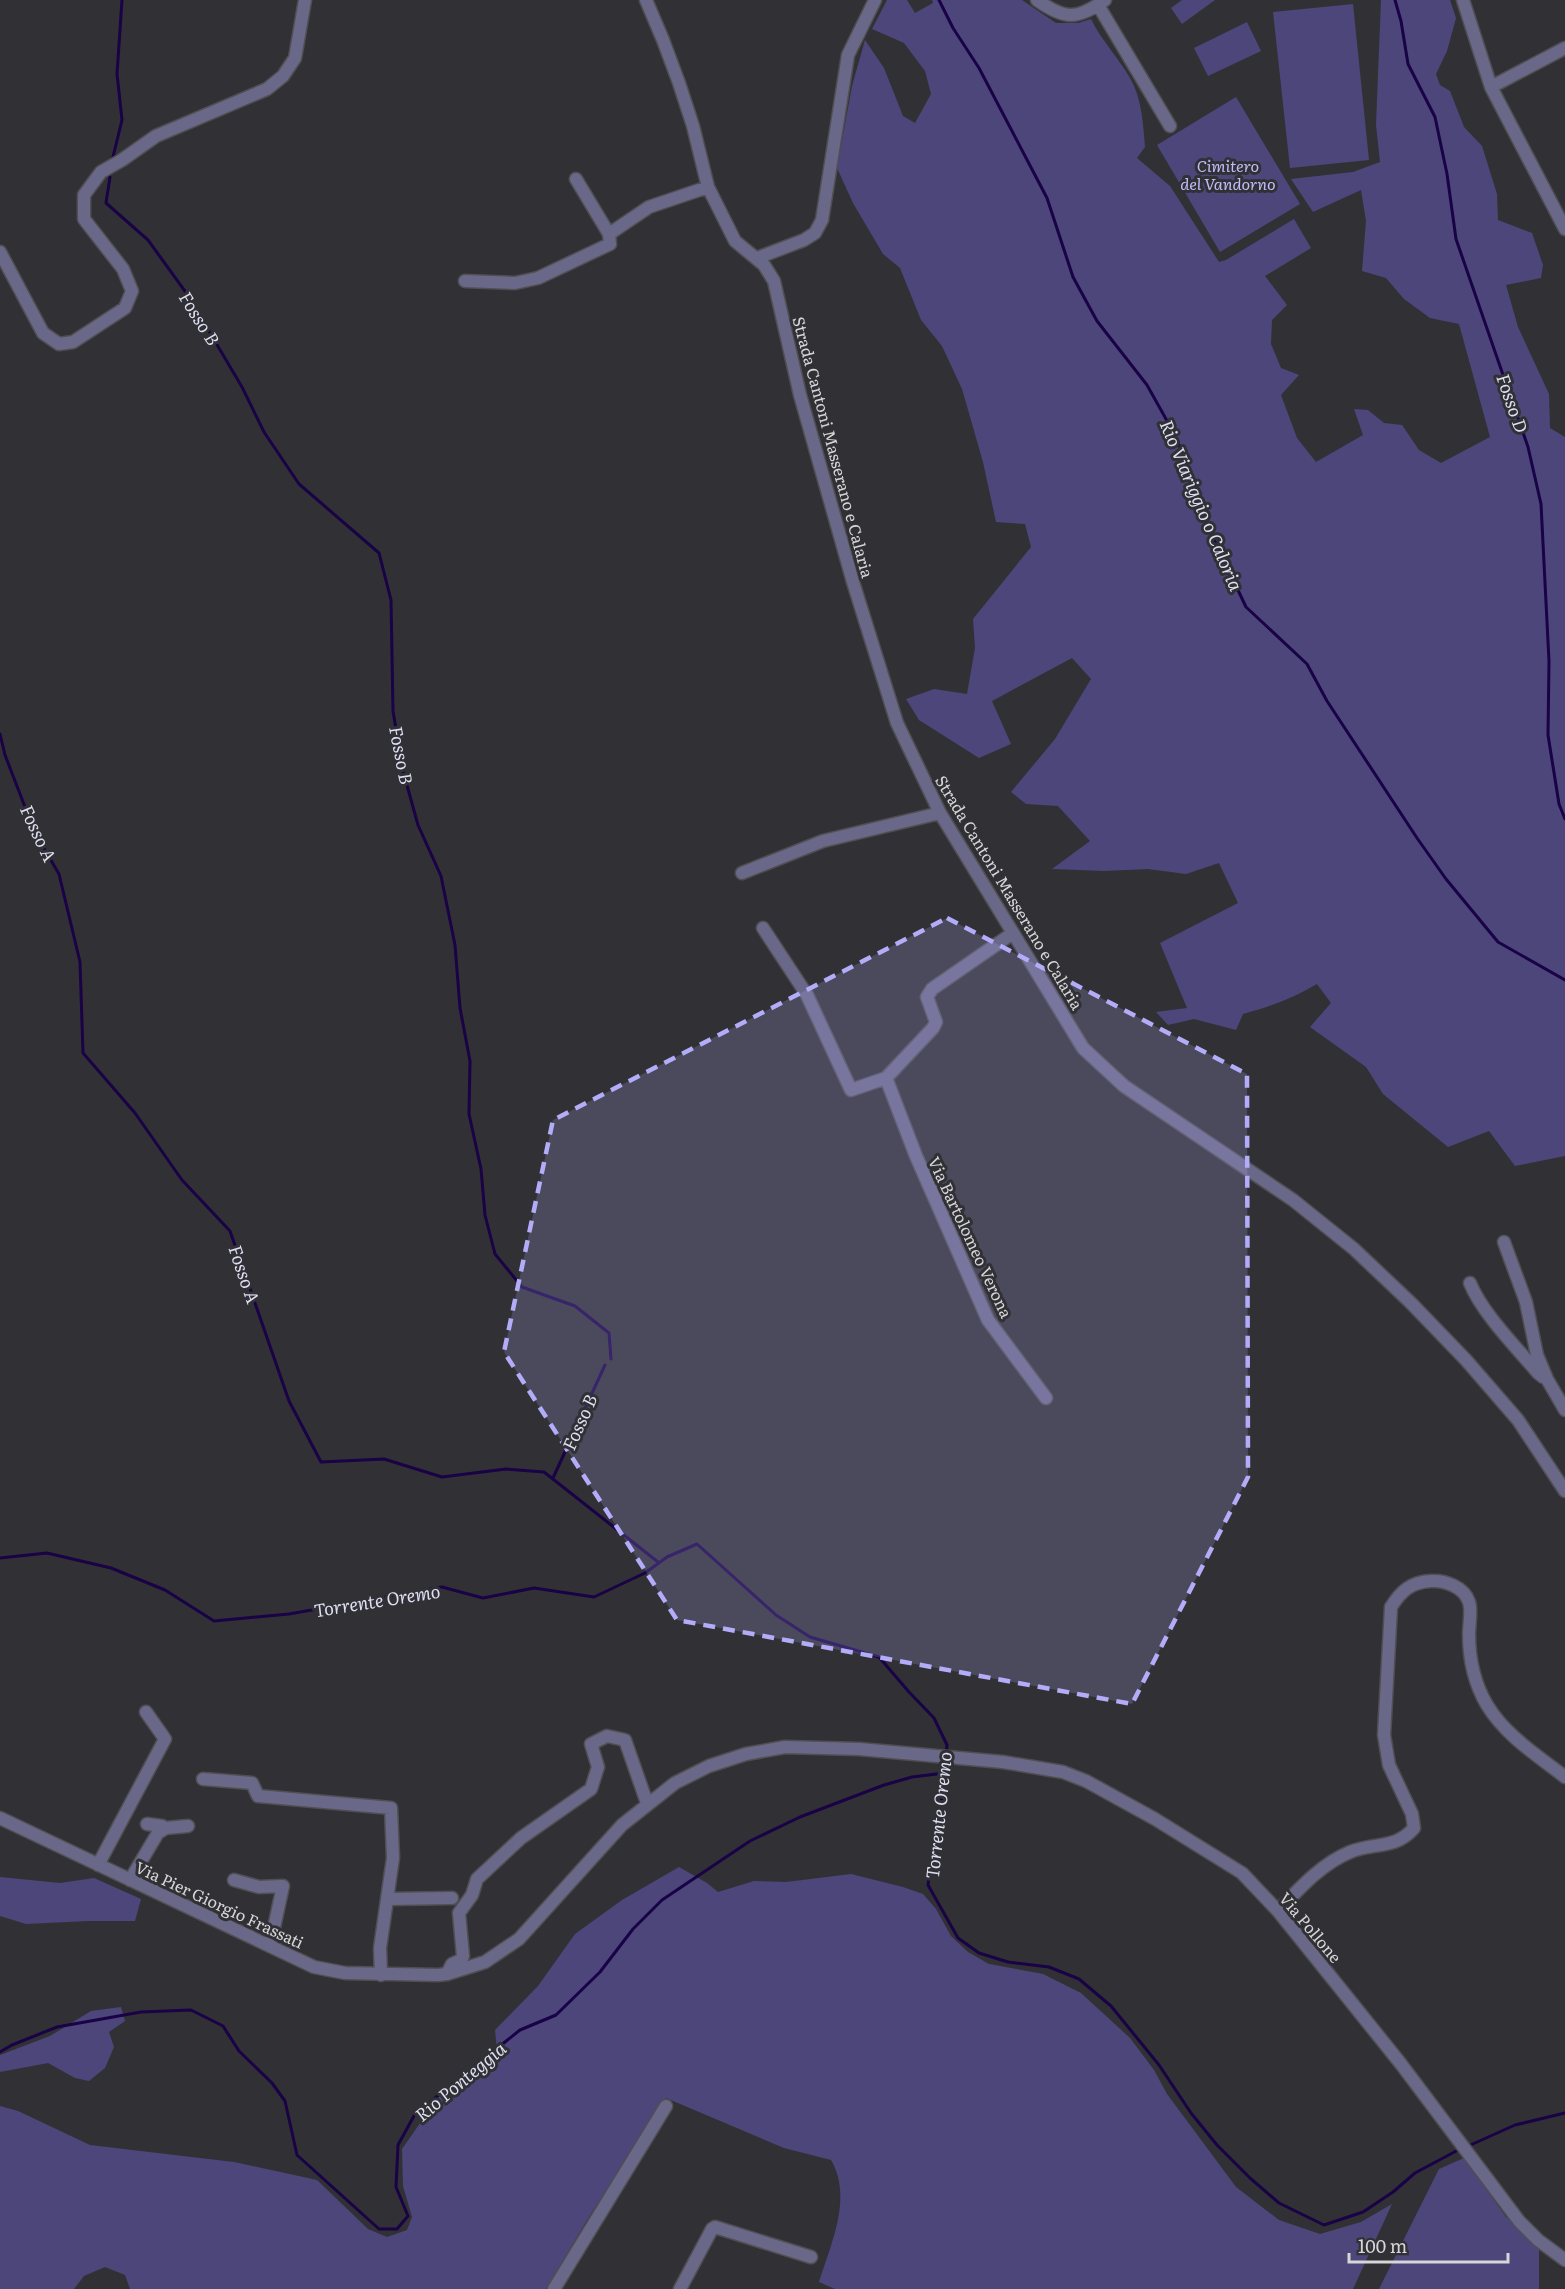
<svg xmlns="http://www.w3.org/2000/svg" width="1565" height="2289" viewBox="0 0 1565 2289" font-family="Literata,serif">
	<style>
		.green { fill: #4c467b }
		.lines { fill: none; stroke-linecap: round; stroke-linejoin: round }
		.stream { stroke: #190246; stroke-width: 3 }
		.minor-casing { stroke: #4f4f53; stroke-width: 15 }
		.minor { stroke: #6a6888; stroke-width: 12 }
		.marked { fill: #b3adf9; fill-opacity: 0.2; stroke: #b3adf9; stroke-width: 4.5; stroke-dasharray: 12 8; stroke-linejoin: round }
		.labels { text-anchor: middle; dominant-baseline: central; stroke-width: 6; stroke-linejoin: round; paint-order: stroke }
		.park-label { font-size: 16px; font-style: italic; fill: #bfbcf9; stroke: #313135 }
		.street-label { font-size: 16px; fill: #d6d6d9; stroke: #313135 }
		.water-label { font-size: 18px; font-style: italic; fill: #dfdff4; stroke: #313135 }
	</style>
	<rect width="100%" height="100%" fill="#313135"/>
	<!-- green -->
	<path class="green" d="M887,0H907L915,13L933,3L932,0H1022L1056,23H1078L1091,19C1101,40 1118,57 1130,78C1142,99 1143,123 1145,147L1137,158L1170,186L1219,262L1226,260L1294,219L1311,248L1265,276L1287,305L1272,320L1271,344L1281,368L1299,375L1281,395L1297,438L1316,462L1363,435L1354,409L1368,410L1384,423L1402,425L1419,450L1441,463L1490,437L1459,324L1430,318L1404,299L1386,278L1362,271L1366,221L1361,190L1313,212L1291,179L1353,172L1380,162L1376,125L1381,0H1450L1456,18L1447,51L1436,74L1440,85L1450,91L1464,127L1482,146L1497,194L1498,220L1532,233L1543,265L1541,278L1506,285L1518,327L1549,394L1550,428L1565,437V1156L1515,1166L1489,1131L1448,1147L1383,1094L1366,1067L1310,1027L1331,1003L1317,984C1293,998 1270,1007 1243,1014L1236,1030L1194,1019L1168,1025L1156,1012L1187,1008L1160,943L1238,903L1219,863L1186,874L1148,869L1104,871L1052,869L1090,841L1058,806L1026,804L1011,792L1055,739L1091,679L1072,658L992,701L1011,744L979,758L919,720L906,699L934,689L967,694L975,648L973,619L1031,547L1025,524L996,522L983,462L962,389L942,346L921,320L900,268L883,254L853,203L837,168L852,86L865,40L884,68L903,116L915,123L931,94L925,71L904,43L872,29Z
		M1182,0H1215L1182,24L1171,8Z
		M1353,4L1369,160L1290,168L1273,12Z
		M1247,22L1261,51L1208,76L1194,48Z
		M1236,97L1300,204L1220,252L1157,145Z
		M679,1867L707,1883L718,1892L754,1881L786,1882L851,1874L903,1887L923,1894L936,1909L951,1936L968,1952L989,1964L1043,1974L1081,1993L1130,2038L1154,2070L1167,2094L1236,2187L1279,2220L1320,2234L1361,2222L1392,2204L1353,2289H835L819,2282C831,2244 853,2197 831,2160L784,2148L666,2098L587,2220L546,2289H130L125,2275L105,2267L84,2276L74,2289H0V2106L18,2111L90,2145L234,2162L317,2180L368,2229L387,2237L407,2230L412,2217L403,2186L402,2149L444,2089L479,2073L498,2060L495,2030L538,1986L575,1934L622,1900Z
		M0,1877L60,1883L94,1878L141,1899L135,1921H88L26,1924L0,1916Z
		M121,2007L125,2021L109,2032L114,2047L105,2068L89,2081L75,2078L48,2063L0,2072V2055L50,2036L91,2011Z
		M1464,2158L1506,2217L1539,2247V2289H1379L1439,2169Z"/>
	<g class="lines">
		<!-- stream -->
		<path class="stream" d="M939,0L953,28L979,68L1047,198L1073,277L1097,321L1147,385L1166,419L1182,451L1211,533L1246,607L1307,664L1327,701L1417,838L1446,879L1498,942L1565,980
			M1395,0L1401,21L1408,64L1435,117L1447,174L1456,239L1528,447L1541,504L1549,661L1548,735L1559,804L1565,819
			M112,161L122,120L117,74L122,0
			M110,177L106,203L148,240L187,294L242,387L264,432L299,484L379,553L391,600L393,711L403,771L418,825L441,876L455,945L460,1008L470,1061L469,1114L481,1169L485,1215L495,1254L522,1287L575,1306L609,1333L611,1359
			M0,734L5,755L35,833L59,874L80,962L83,1053L135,1113L182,1180L230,1231L289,1401L321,1462L384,1459L442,1477L506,1469L544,1472L658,1562
			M553,1478L605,1365
			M0,1558L47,1553L111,1568L165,1590L214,1621L289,1614L442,1587L483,1598L534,1588L594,1597L645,1573L667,1557L697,1544L776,1615L810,1637L879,1657L909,1692L934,1718L947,1745L946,1755
			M945,1762L943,1791L935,1835L928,1885L958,1938L979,1953L1008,1962L1049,1967L1079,1979L1111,2006L1159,2065L1191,2113L1217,2145L1250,2178L1279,2203L1324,2225L1363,2212L1393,2192L1415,2173L1460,2149
			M0,2052L12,2045L57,2027L141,2012L191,2010L223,2026L239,2051L272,2083L285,2101L297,2155L379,2229H397L408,2216L396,2187L398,2145L415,2114L520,2030L556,2015L600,1972L633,1929L662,1900L750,1841L800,1817L884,1785L912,1777L945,1773
			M1466,2147L1515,2125L1565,2113"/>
		<defs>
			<path id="minor" d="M646,0L663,40L679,83L693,126L708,187L735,241L764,265L774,281L800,395L853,582L897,723L940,813L1083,1048L1124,1086L1293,1200L1354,1249L1411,1303L1466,1360L1518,1420L1565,1491
				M1037,0C1065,20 1077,20 1105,0
				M1463,0L1491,87L1565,229
				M1098,5L1170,126
				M1491,87L1565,48
				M609,234L649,207L708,187
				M0,252L43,333L59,344L73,342L125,308L132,291L123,269L84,219V195L101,172L122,160L156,136L267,89L283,76L295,58L305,0
				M757,258L804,240L815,233L822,220L848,55L875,0
				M465,281L515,283L538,278L610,244L609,234L576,179
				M742,873L823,841L940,813
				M763,928L807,995L851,1090L886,1078
				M1013,933L932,989L927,997L936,1022L933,1028L886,1078L916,1156L988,1320L1046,1398
				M1504,1242L1526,1302L1537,1355L1547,1379L1565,1410
				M1470,1283C1482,1313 1517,1348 1538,1373L1543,1377
				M203,1779L252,1783L258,1796L391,1808L393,1858L380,1948L381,1975
				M0,1818L314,1967L345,1973L438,1975L447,1974L485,1962L519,1939L622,1825L675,1783L709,1766L746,1754L785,1747L859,1749L1003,1762L1063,1772L1086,1781L1155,1819L1242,1873L1278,1911L1401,2064L1519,2221L1538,2240L1565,2260
				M158,1833L166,1828L188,1826
				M98,1865L165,1739L146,1712
				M130,1880L162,1826L147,1824
				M234,1880L259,1887L283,1886L270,1946
				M388,1899L452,1898
				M1278,1911C1299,1889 1321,1864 1350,1852C1374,1842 1395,1850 1414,1828L1412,1814L1389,1765L1384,1735L1391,1607C1401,1591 1411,1582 1431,1581C1445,1580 1464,1587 1469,1602C1472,1610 1469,1625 1469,1634C1469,1659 1474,1683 1487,1705C1505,1735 1538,1756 1565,1777
				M447,1974L452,1964L461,1960L463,1956L459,1913L472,1895L477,1879L521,1838L591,1789L598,1767L591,1744L607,1736L625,1740L647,1803
				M554,2289L666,2106
				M680,2289L712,2229L715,2227L811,2257"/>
		</defs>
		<!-- minor casing -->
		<use href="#minor" class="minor-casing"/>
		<!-- minor -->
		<use href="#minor" class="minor"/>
	</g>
	<!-- marked area -->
	<path class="marked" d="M947,918L1247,1074L1248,1477L1132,1704L677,1620L504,1352L553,1120Z"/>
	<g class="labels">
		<!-- park labels -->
		<g class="park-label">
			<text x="1228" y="165">Cimitero<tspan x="1228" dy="18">del Vandorno</tspan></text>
		</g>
		<!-- street labels -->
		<g class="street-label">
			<text transform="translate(834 447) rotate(75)">Strada Cantoni Masserano e Calaria</text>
			<text transform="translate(1010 892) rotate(59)">Strada Cantoni Masserano e Calaria</text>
			<text transform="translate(971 1237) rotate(65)">Via Bartolomeo Verona</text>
			<text transform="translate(220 1904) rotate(25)">Via Pier Giorgio Frassati</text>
			<text transform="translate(1311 1927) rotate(50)">Via Pollone</text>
		</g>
		<!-- water labels -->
		<g class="water-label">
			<text transform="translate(200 318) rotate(58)">Fosso B</text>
			<text transform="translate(1513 403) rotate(71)">Fosso D</text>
			<text transform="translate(1202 505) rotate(67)">Rio Viariggio o Caloria</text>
			<text transform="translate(402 755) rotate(79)">Fosso B</text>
			<text transform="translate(39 833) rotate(65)">Fosso A</text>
			<text transform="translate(245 1274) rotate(71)">Fosso A</text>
			<text transform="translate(579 1422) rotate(-66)">Fosso B</text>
			<text transform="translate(377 1600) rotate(-9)">Torrente Oremo</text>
			<text transform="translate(938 1815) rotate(-84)">Torrente Oremo</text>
			<text transform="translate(460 2081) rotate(-40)">Rio Ponteggia</text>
		</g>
	</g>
	<!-- scale -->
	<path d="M1349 2253v9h159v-9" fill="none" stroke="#d6d6d9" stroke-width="3"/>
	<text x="1358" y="2253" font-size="18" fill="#d6d6d9" stroke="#313135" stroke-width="4.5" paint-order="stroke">100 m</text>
</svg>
